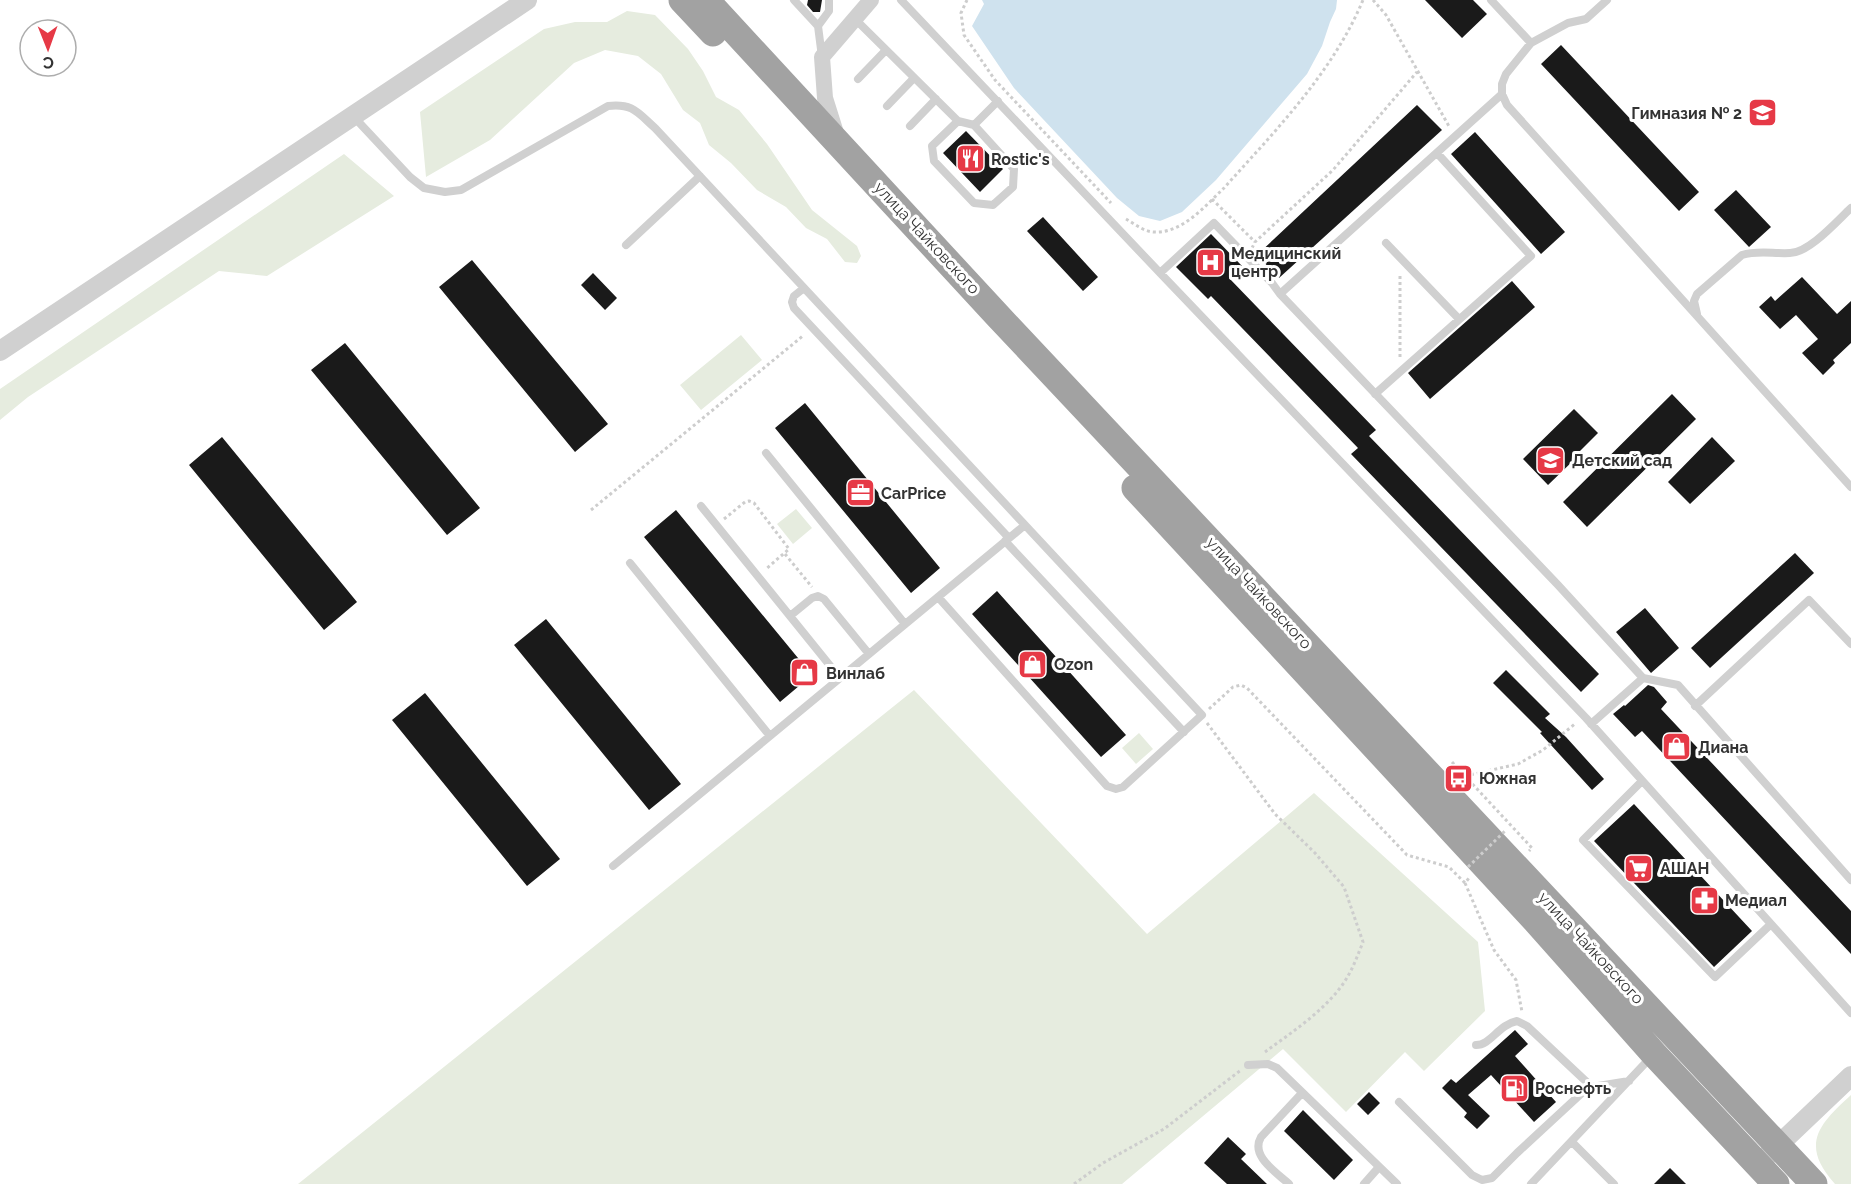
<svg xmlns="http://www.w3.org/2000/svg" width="1851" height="1184" viewBox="0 0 1851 1184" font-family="Raleway,sans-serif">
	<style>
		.green { fill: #e6ecdf }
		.water { fill: #cfe2ee }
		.building { fill: #1a1a1a }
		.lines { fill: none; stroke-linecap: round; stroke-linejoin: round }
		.path { stroke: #cdcdcd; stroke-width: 3; stroke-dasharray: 3 3; stroke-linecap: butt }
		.service { stroke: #d0d0d0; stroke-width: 8 }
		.minor { stroke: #d0d0d0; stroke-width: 16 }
		.tertiary { stroke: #d0d0d0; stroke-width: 20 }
		.trunk { stroke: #a2a2a2; stroke-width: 27 }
		.path-bridge { stroke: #cdcdcd; stroke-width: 3; stroke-dasharray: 3 3; stroke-linecap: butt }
		.labels { text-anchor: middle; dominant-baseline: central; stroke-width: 6; stroke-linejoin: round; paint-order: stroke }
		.poi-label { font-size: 16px; font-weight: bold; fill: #333; stroke: #fff; text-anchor: start }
		.street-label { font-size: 16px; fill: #333; stroke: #fff }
	</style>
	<rect width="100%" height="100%" fill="#fff"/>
	<!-- green -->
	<path class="green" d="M627,11L655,15L688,49L703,71L716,97L739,110L767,144L812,210L857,246L861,256L857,263L845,262L827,239L806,228L786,207L757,190L731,163L709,145L700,123L683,110L661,74L638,56L605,50L574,63L490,140L426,177L420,112L544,29L575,22H607Z
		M344,154L394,196L267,276L219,271L28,397L0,420V389Z
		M741,335L762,360L701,410L680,385Z
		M796,509L812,528L793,544L777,524Z
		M914,690L1147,934L1314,793L1478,942L1485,1011L1424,1071L1405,1052L1346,1112L1283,1049L1122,1184H298Z
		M1139,733L1153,749L1136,764L1122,748Z
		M1851,1095V1184H1835C1800,1145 1818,1125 1851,1095Z"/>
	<!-- water -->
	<path class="water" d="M982,0H1337L1336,9L1330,22L1322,46L1307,74L1216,180L1182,212L1160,221L1139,216L1117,198L1014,88L972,26L984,4Z"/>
	<!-- building -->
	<path class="building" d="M808,0H822L820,12H813L807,5Z
		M1425,0H1473L1487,14L1462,38Z
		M1561,45L1699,192L1679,211L1541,64Z
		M1417,105L1442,130L1279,278L1257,255Z
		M966,131L1003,169L980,192L943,153Z
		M1475,132L1565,232L1541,254L1451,154Z
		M1736,190L1771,227L1749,247L1714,210Z
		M1043,217L1098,277L1083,291L1027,231Z
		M1211,234L1242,266L1229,278L1376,430L1369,436L1599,674L1581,692L1351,454L1358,448L1211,296L1208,299L1176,267Z
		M472,260L608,424L575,452L439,287Z
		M593,273L617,298L605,310L581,285Z
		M1802,277L1837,314L1851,301V343L1833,360L1835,363L1823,375L1802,353L1818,339L1796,315L1780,329L1759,307L1771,296L1775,301Z
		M1512,281L1535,307L1430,399L1408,373Z
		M345,343L480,508L447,535L311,370Z
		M1672,394L1696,419L1587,527L1563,502Z
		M805,403L940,568L911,593L775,428Z
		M1574,409L1598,433L1574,457L1576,458L1548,485L1523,459Z
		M222,437L357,602L324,630L189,465Z
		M1712,437L1735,461L1690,504L1668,482Z
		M676,510L812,675L780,702L644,537Z
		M1795,553L1814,573L1710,668L1691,648Z
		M997,591L1126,735L1101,757L972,614Z
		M1645,608L1679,648L1651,673L1616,632Z
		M546,619L681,784L649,810L514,645Z
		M1506,670L1550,714L1545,718L1566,737L1604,779L1592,790L1540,733L1542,732L1493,683Z
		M1648,685L1654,687L1667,702L1661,709L1851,911V954L1642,731L1635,737L1613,714L1624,705L1625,706Z
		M425,693L560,859L527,886L392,720Z
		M1634,804L1752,931L1714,967L1594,841Z
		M1515,1030L1528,1044L1515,1056L1556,1102L1534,1122L1491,1075L1468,1095L1490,1116L1477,1129L1464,1117L1467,1113L1442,1088L1451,1079L1456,1083Z
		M1369,1092L1380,1103L1368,1115L1357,1104Z
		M1303,1110L1353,1160L1334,1180L1284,1131Z
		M1228,1137L1246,1154L1241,1159L1267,1184H1227L1204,1163Z
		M1670,1168L1686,1184H1654Z"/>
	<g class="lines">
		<!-- path -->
		<path class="path" d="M967,0L961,13L964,35L995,80L1111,203
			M1373,0L1386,15L1450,128
			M1212,199L1255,242
			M1126,219C1135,224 1144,232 1155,232C1183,233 1206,205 1224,188C1276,130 1333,72 1363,0
			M1252,248L1255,242L1333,170L1417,72
			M1400,357V274
			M591,510L804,335
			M724,519L745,502L749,501L754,503L789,549L766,569
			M785,554L812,587
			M1209,709L1233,687L1241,685L1247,688L1407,855L1449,867L1465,883L1469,878
			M1207,723L1275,814L1315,853L1344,887L1363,942C1357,957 1352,971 1343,984C1323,1012 1292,1032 1265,1052
			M1452,762L1532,848L1529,851
			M1465,776L1518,764L1543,750L1576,723
			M1465,883L1494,950L1516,980L1522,1012
			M1074,1184L1103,1163L1164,1129L1241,1070"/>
		<!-- service -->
		<path class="service" d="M794,0L818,26
			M901,0L1162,275L1586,718L1851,1013
			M1491,0L1531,43
			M1607,0L1586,19L1568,23L1531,43L1506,74L1502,84V94L1507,105L1851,487
			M855,19L958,121
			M822,57L818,26L829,11V0
			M858,79L886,50
			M1502,94L1280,294L1558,585L1643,678
			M887,106L914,78
			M353,116L410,177L424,188L445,192L461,190L608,106C633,103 638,113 655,128L1202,715L1123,787L1116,789L1107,786L938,597
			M958,121L974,125L1014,169L1013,187L993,205L974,203L934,161L932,146Z
			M974,125L998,101
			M910,126L936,99
			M1386,243L1459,319
			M626,245L700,176
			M1160,273L1214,223L1272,283L1280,294
			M804,288L794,296L792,302L794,308L1009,538
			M1697,314L1694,301L1697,294L1742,255C1758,250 1773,254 1790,253C1809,253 1837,221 1851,208
			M1375,394L1531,256L1437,153
			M766,453L905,624
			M701,506L840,678
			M1005,541L1184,732
			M630,563L770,736
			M790,616L812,598L818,596L824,599L869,654
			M1695,706L1809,600L1851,644
			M1591,724L1643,678L1678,685L1851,880
			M1642,781L1583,840L1715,977L1771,924
			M613,866L1025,525
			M1476,1045C1491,1045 1498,1025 1517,1021L1527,1026L1592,1087
			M1248,1065L1268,1064L1277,1068L1397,1184
			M1399,1102L1472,1175L1482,1180L1492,1178L1517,1153L1584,1091L1592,1087L1629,1081
			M1574,1144L1614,1184
			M1289,1184C1276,1172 1250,1156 1261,1137L1302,1093
			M1364,1184L1379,1167
			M1531,1184L1652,1056"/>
		<!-- minor -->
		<path class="minor" d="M836,133L825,98L822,57L871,0"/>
		<!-- tertiary -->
		<path class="tertiary" d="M0,351L527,0
			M1768,1155L1851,1076"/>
		<!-- trunk -->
		<path class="trunk" d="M682,0L713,33
			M706,0L997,315L1814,1184
			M1135,488L1535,920L1654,1054L1776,1184"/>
		<!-- path-bridge -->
		<path class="path-bridge" d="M1468,867L1505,831"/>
	</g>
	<!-- icons -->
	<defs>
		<symbol id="school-square" viewBox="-11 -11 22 22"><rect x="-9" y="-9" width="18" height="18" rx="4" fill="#e63946" stroke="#fff"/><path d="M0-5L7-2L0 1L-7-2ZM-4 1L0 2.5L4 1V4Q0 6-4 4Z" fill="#fff"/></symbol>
		<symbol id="restaurant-square" viewBox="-11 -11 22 22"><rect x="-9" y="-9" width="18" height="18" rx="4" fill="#e63946" stroke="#fff"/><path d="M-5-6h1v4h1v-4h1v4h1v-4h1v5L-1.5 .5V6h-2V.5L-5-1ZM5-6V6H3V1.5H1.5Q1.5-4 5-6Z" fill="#fff"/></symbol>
		<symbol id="hospital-square" viewBox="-11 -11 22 22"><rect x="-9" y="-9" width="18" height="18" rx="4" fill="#e63946" stroke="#fff"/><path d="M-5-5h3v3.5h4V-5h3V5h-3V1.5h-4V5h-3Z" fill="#fff"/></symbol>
		<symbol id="office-square" viewBox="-11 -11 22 22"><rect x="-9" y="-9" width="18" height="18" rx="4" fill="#e63946" stroke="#fff"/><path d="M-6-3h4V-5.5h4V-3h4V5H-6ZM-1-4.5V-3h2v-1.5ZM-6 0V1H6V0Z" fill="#fff"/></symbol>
		<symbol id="shop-square" viewBox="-11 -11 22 22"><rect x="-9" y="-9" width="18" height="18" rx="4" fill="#e63946" stroke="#fff"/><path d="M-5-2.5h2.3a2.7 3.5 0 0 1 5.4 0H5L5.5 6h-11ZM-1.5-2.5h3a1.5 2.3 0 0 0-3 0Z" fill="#fff"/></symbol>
		<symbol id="bus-square" viewBox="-11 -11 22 22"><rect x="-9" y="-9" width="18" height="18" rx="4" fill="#e63946" stroke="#fff"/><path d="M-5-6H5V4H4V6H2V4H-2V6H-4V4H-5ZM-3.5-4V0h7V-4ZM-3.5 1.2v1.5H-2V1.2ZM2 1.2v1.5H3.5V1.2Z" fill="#fff"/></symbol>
		<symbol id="supermarket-square" viewBox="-11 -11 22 22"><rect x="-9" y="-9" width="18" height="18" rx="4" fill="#e63946" stroke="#fff"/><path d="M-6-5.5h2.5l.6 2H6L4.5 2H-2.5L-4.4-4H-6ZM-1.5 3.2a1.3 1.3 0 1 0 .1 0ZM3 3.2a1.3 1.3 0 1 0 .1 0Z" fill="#fff"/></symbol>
		<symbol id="pharmacy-square" viewBox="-11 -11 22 22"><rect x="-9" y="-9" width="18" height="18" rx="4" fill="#e63946" stroke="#fff"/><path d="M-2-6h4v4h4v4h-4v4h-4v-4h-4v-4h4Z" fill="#fff"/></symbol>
		<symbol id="fuel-square" viewBox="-11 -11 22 22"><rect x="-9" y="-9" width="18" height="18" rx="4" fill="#e63946" stroke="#fff"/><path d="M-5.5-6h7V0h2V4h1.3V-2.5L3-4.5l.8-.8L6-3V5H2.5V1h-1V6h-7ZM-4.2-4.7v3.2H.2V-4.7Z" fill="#fff"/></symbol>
	</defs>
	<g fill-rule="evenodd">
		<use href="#school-square" x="1746" y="96" width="33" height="33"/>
		<use href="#restaurant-square" x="954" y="142" width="33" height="33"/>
		<use href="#hospital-square" x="1194" y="246" width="33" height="33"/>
		<use href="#school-square" x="1534" y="444" width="33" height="33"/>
		<use href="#office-square" x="844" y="476" width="33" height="33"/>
		<use href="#shop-square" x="1016" y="648" width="33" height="33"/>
		<use href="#shop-square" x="788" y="656" width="33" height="33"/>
		<use href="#shop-square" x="1660" y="730" width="33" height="33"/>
		<use href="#bus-square" x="1442" y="762" width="33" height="33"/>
		<use href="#supermarket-square" x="1622" y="852" width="33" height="33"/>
		<use href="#pharmacy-square" x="1688" y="884" width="33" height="33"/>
		<use href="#fuel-square" x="1498" y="1072" width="33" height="33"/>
	</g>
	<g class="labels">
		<!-- poi labels -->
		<g class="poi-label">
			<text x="1742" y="113" text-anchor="end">Гимназия № 2</text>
			<text x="991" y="159">Rostic's</text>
			<text x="1231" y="253">Медицинский<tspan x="1231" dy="18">центр</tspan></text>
			<text x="1572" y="460">Детский сад</text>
			<text x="881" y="493">CarPrice</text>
			<text x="1054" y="664">Ozon</text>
			<text x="826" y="673">Винлаб</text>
			<text x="1698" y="747">Диана</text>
			<text x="1479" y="778">Южная</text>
			<text x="1660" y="868">AШАН</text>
			<text x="1725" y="900">Медиал</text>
			<text x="1535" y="1088">Роснефть</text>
		</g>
		<!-- street labels -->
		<g class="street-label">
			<text transform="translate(927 238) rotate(47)">улица Чайковского</text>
			<text transform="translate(1259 593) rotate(47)">улица Чайковского</text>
			<text transform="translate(1591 948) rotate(47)">улица Чайковского</text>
		</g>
	</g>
	<!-- north arrow -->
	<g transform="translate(48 48) rotate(179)"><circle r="28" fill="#ffffff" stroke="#adadad" stroke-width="1.5"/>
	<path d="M0-4.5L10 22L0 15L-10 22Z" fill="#e63946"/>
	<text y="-9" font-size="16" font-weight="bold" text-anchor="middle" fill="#333333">С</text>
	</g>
</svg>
